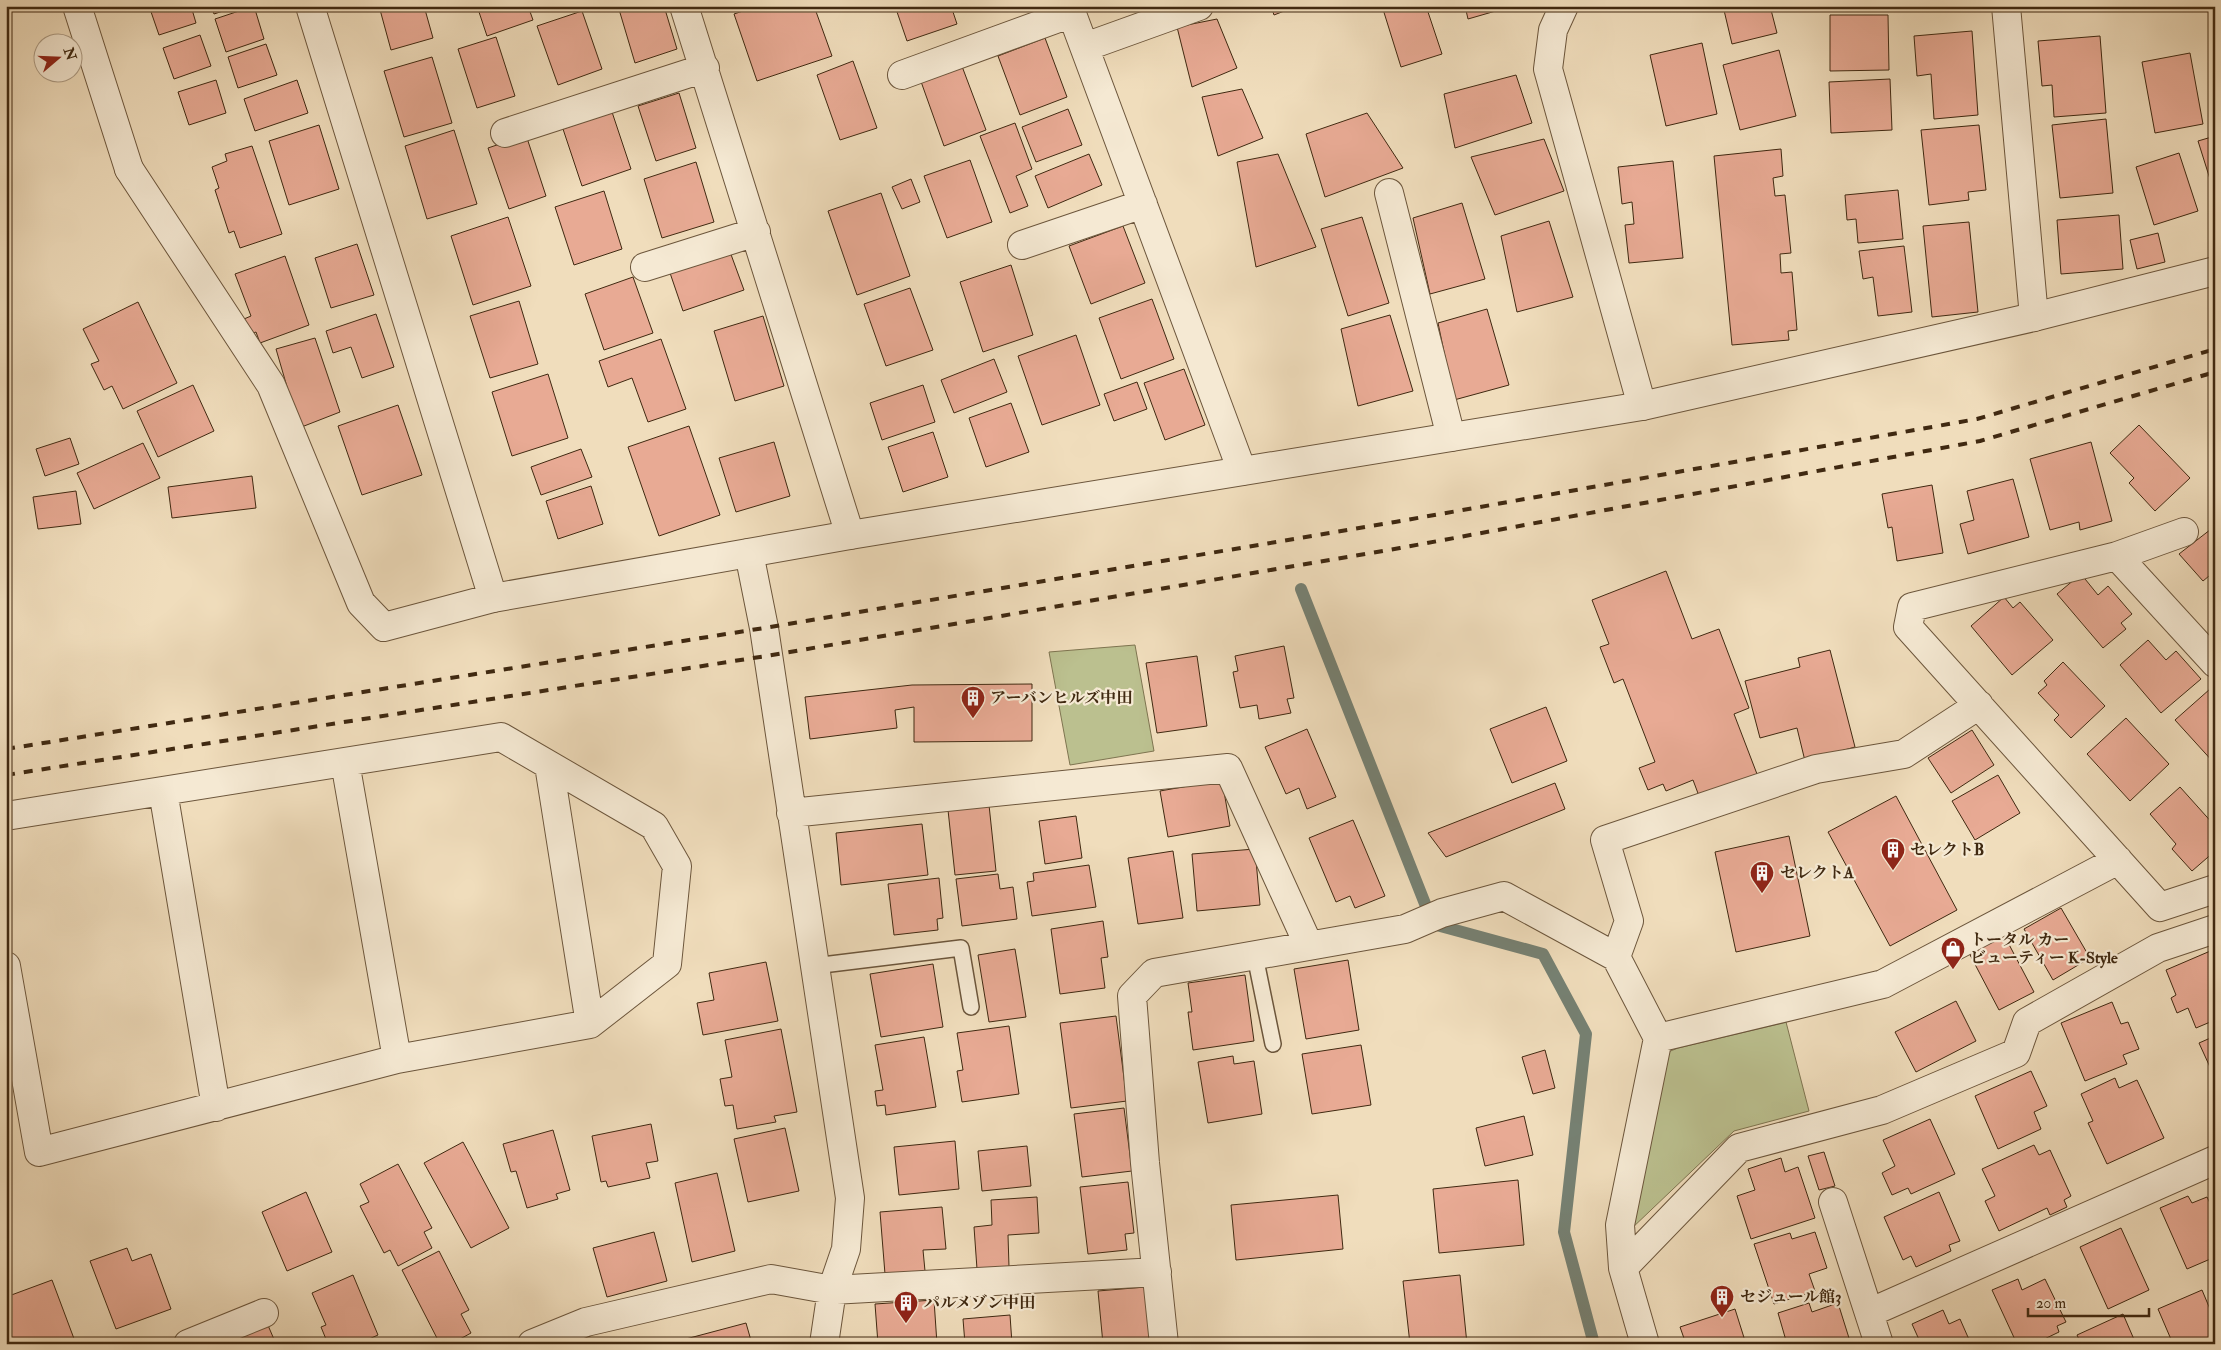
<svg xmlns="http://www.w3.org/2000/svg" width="2221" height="1350" viewBox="0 0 2221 1350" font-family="'IM FELL Double Pica','Noto Serif JP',serif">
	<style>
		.green { fill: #bbc08f; stroke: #7e7450 }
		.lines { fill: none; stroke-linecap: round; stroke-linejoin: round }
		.stream { stroke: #768173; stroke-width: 12 }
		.building { fill: #e8aa94; stroke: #402911 }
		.service-casing { stroke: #6c563c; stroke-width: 18 }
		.minor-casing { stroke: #6c563c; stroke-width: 30 }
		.tertiary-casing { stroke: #6c563c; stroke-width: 30 }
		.service { stroke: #f5e9d3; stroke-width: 15 }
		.minor { stroke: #f5e9d3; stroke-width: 28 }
		.tertiary { stroke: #f5e9d3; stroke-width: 28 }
		.rail { stroke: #402911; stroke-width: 4; stroke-dasharray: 9 9; stroke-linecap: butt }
		.labels { text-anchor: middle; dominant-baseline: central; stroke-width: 4.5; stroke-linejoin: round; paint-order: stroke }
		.poi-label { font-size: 16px; font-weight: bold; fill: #402911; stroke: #f5e9d3; text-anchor: start }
	</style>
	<rect width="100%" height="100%" fill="#f0ddbc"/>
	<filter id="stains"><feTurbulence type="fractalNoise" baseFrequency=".004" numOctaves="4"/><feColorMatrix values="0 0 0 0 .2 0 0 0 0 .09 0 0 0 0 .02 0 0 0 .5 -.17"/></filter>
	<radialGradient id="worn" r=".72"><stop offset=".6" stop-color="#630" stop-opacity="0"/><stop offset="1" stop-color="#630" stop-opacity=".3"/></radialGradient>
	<!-- green -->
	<path class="green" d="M1135,645L1154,751L1070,765L1049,652Z
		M1786,1022L1809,1111L1734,1131L1630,1230L1663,1054L1678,1048Z"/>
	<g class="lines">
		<!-- stream -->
		<path class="stream" d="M1301,589L1433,924L1543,954L1586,1034L1564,1232L1594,1344"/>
	</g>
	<!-- building -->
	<path class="building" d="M149,6H191L196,23L159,35Z
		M211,6H238L214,14Z
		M254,6L264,39L226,52L215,19Z
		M379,6H424L433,38L391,50Z
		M477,6H528L533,20L487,36Z
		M618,6H664L677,49L635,63Z
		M758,6H814L832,56L757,81L734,14Z
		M895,6H951L957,24L907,41Z
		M1271,6H1297L1274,15Z
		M1382,6H1426L1442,54L1401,67Z
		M1465,6H1513L1468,19Z
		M1723,6H1770L1777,33L1732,44Z
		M582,11L602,69L558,85L537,26Z
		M1830,15H1888L1889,70L1830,71Z
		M1217,19L1237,68L1192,87L1177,27Z
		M1972,31L1978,115L1934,119L1931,74L1917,76L1914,36Z
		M200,35L211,66L174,79L163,48Z
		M2100,36L2106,113L2054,117L2052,85L2042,86L2038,41Z
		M496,37L515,96L477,108L458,49Z
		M1045,38L1067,97L1020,115L998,56Z
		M1702,43L1717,114L1666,126L1650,55Z
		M266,44L277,75L238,88L228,57Z
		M1779,50L1796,116L1740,130L1723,65Z
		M2190,53L2203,124L2155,133L2142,62Z
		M432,57L452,123L404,137L384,71Z
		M853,61L877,128L840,140L817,75Z
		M960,61L986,130L944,146L919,76Z
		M1516,75L1532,123L1455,148L1444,94Z
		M1890,79L1892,130L1831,133L1829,82Z
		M216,80L226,113L189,125L178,92Z
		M297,80L308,113L255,131L244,99Z
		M1242,89L1263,138L1218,156L1202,97Z
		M679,93L696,148L656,161L638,106Z
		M1068,109L1082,145L1036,162L1022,127Z
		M612,112L631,169L582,186L563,129Z
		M1367,113L1403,168L1325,197L1306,134Z
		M2106,119L2113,193L2060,198L2052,125Z
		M1015,123L1032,169L1016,176L1028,206L1010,213L980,136Z
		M319,125L339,189L289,205L269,141Z
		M1979,125L1986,190L1968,192L1969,200L1929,205L1921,130Z
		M454,130L477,204L427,219L405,146Z
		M526,135L546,196L509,209L488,148Z
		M2215,136V195L2198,141Z
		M1544,139L1564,191L1495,215L1471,157Z
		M252,146L282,234L240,248L234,231L229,233L215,190L219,188L212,167L227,161L225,154Z
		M1781,149L1783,176L1773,178L1775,196L1785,195L1791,253L1780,254L1781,273L1792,272L1797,330L1788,331L1789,340L1732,345L1714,156Z
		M2179,153L2198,211L2154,225L2136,167Z
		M1089,154L1102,185L1048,208L1035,176Z
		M1278,154L1316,247L1256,267L1237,162Z
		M970,160L992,222L947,238L924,176Z
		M1673,161L1683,258L1629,263L1625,225L1634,224L1632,202L1622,204L1618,167Z
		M696,162L714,222L662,238L644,179Z
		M911,179L920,202L902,209L892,187Z
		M1898,190L1903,239L1858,243L1856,219L1847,220L1845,195Z
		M604,191L622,249L574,265L555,207Z
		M881,193L910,276L857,295L828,211Z
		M1462,203L1485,279L1430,294L1413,218Z
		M2119,215L2123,269L2061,274L2057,220Z
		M508,217L531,286L473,305L451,236Z
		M1362,217L1389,303L1348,316L1321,229Z
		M1549,221L1573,297L1517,312L1501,236Z
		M1969,222L1978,312L1932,317L1923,226Z
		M1123,226L1145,283L1091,304L1069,246Z
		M2158,233L2165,262L2137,269L2130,240Z
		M357,244L374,295L331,308L315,258Z
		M1904,246L1912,312L1878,316L1873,277L1863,279L1859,251Z
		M729,249L744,290L683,311L669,270Z
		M285,256L309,325L260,343L256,332L249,335L244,319L251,316L235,274Z
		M1011,265L1033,335L983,352L960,282Z
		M633,277L653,333L604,350L585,294Z
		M910,288L933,350L886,366L864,304Z
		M1152,299L1174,359L1121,379L1099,318Z
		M519,301L538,364L490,378L470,316Z
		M138,302L177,383L123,409L112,386L104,390L91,364L99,361L83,329Z
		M1487,309L1509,385L1454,400L1438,323Z
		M376,314L394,367L362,378L351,347L333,353L326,331Z
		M1390,315L1413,391L1358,406L1341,329Z
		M763,316L784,386L735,401L714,331Z
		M1076,335L1100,405L1042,425L1018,356Z
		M315,338L340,412L299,428L276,349Z
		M661,339L686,409L648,422L632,378L608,387L599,361Z
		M994,359L1007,392L954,413L941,380Z
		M1184,369L1205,425L1165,440L1144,383Z
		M548,374L568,438L512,456L492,392Z
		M1137,382L1147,409L1114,421L1104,394Z
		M193,385L214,431L158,457L137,411Z
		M923,385L935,422L882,440L870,403Z
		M1011,403L1029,452L986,467L969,418Z
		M398,405L422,475L362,495L338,426Z
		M2139,425L2190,478L2155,511L2129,483L2134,478L2110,453Z
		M689,426L720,515L659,536L628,447Z
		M933,432L948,477L903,492L888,447Z
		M70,438L79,464L45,476L36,449Z
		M774,442L790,496L736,512L719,458Z
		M2091,442L2112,521L2080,530L2079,522L2050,530L2030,459Z
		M143,443L160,478L94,509L77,473Z
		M581,449L592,477L541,495L531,467Z
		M252,476L256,508L172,518L168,487Z
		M2013,479L2029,537L1968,554L1960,524L1974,520L1967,491Z
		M1932,485L1943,553L1897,561L1892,527L1888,528L1882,494Z
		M591,486L603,524L558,539L546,501Z
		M76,491L81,524L38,529L33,497Z
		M2215,526V571L2203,581L2179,554Z
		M1666,571L1692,639L1719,629L1749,708L1734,714L1757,774L1699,796L1693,780L1666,791L1663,784L1648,790L1639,768L1655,762L1623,679L1614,683L1600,647L1609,644L1592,600Z
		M2081,574L2098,595L2108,586L2132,614L2121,623L2126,629L2103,648L2057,594Z
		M2004,597L2013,608L2020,602L2053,640L2012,675L1971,626Z
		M2148,640L2166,660L2176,651L2201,679L2161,713L2120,665Z
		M1284,646L1294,698L1287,699L1291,713L1259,719L1257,705L1240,708L1233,672L1238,671L1235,656Z
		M1830,650L1855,747L1805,761L1797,728L1760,738L1745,681L1800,667L1798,658Z
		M1197,656L1207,726L1157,733L1146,663Z
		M2063,662L2105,706L2071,738L2054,720L2059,715L2038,693L2047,685L2044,681Z
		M1032,684V741L914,742V707L895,710L897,728L810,739L805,697L912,685Z
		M2210,689L2215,694V764L2175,720Z
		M1546,707L1567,761L1512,783L1490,729Z
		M2126,718L2169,764L2130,801L2087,754Z
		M1307,729L1336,797L1307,809L1299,788L1286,794L1265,747Z
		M1972,730L1994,765L1951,793L1928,758Z
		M1998,775L2020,813L1975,840L1952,801Z
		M1222,780L1230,826L1168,837L1160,791Z
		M1555,783L1565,809L1446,857L1428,833Z
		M2180,787L2215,826V851L2192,871L2172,849L2176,844L2150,814Z
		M1896,796L1957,910L1890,946L1828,832Z
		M989,805L996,871L955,875L948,810Z
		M1076,816L1082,858L1045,864L1039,821Z
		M1353,820L1385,896L1355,908L1350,896L1336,902L1309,838Z
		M922,824L928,875L841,885L836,833Z
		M1789,836L1810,936L1736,952L1715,852Z
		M1255,849L1260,905L1197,911L1192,854Z
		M1173,851L1183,918L1138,924L1128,858Z
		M1089,865L1096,907L1032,916L1027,882L1034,881L1033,873Z
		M998,874L1000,889L1013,887L1017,919L962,926L956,879Z
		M939,878L943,918L937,919L938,930L894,935L888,884Z
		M2061,908L2090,958L2053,980L2024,929Z
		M1103,921L1108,957L1101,958L1105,988L1060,994L1051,929Z
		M2003,933L2034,992L1999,1010L1968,951Z
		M1015,949L1026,1017L989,1022L978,955Z
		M2215,949V1020L2196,1028L2188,1008L2177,1013L2171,998L2176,995L2166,970Z
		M1348,960L1359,1030L1306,1039L1294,969Z
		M766,962L778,1021L703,1035L697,1003L714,1000L709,973Z
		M933,964L943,1027L881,1037L870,974Z
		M1245,975L1254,1041L1193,1050L1188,1012H1192L1188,983Z
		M1956,1001L1976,1041L1916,1072L1895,1032Z
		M2112,1002L2121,1024L2128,1022L2139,1049L2123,1055L2127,1064L2085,1081L2061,1023Z
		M1116,1016L1127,1101L1071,1108L1060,1023Z
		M1009,1026L1019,1094L962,1102L957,1071L963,1070L957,1033Z
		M781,1029L797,1112L774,1116L776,1122L737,1129L733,1105L725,1106L720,1079L732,1077L725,1040Z
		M2215,1036V1078L2199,1043Z
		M924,1037L936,1107L886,1115L885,1105L877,1106L875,1091L883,1090L875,1045Z
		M1361,1045L1371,1105L1312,1114L1302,1054Z
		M1545,1050L1555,1088L1533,1094L1522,1057Z
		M1233,1056L1234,1064L1254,1061L1262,1114L1208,1123L1198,1062Z
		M2031,1071L2047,1106L2034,1112L2041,1129L1998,1149L1975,1096Z
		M2115,1078L2119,1088L2137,1080L2164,1138L2107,1164L2088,1123L2093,1121L2081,1094Z
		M1124,1108L1132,1171L1082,1177L1074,1114Z
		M1524,1116L1533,1155L1485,1166L1476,1128Z
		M1930,1119L1955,1174L1911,1194L1908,1188L1892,1195L1882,1173L1895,1166L1883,1140Z
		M651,1124L658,1161L646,1163L650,1178L608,1187L606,1181L601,1182L592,1136Z
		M785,1128L799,1191L748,1202L734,1139Z
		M553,1130L570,1190L556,1194L558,1199L527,1208L516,1171L511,1172L503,1144Z
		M955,1141L959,1189L899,1195L894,1147Z
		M463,1142L509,1228L471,1248L424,1163Z
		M2034,1145L2039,1155L2050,1150L2071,1196L2064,1200L2067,1207L2050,1215L2047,1208L1999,1231L1985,1201L1995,1196L1982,1169Z
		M1027,1146L1031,1186L982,1191L978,1151Z
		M1824,1152L1835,1186L1819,1190L1808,1156Z
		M1781,1158L1785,1172L1798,1167L1815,1218L1751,1239L1737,1196L1755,1190L1748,1169Z
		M398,1164L432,1228L424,1232L432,1248L398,1266L390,1250L384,1253L360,1206L369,1202L360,1184Z
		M717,1173L735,1251L692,1262L675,1183Z
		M1518,1180L1524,1245L1439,1253L1433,1189Z
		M1128,1182L1134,1233L1125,1234L1127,1250L1088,1254L1080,1187Z
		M306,1192L332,1252L287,1271L262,1212Z
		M1939,1192L1960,1241L1949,1245L1951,1251L1916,1267L1911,1256L1903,1260L1884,1217Z
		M1338,1195L1343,1249L1236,1260L1231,1205Z
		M2188,1196L2192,1203L2207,1197L2215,1213V1257L2187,1269L2160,1208Z
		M1037,1197L1039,1233L1008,1235L1009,1267L977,1269L974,1227L992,1225L991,1200Z
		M942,1207L946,1249L923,1250L925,1271L885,1274L880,1212Z
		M2121,1228L2149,1290L2108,1309L2080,1247Z
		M654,1232L667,1281L607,1297L593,1248Z
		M1815,1232L1827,1268L1809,1274L1815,1291L1774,1304L1754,1244L1790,1233L1792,1239Z
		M127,1248L132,1261L151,1254L171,1309L116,1329L90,1261Z
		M439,1251L469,1310L461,1314L471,1333L451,1344H440L402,1270Z
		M353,1275L378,1335L358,1344H328L321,1327L326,1325L312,1293Z
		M1460,1275L1467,1344H1410L1403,1281Z
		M2018,1279L2022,1290L2045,1279L2066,1322L2057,1326L2059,1332L2034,1344H2017L1992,1290Z
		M52,1280L76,1344H6V1297Z
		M1145,1287L1151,1344H1103L1098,1291Z
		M2202,1290L2215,1321V1344H2173L2158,1309Z
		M934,1300L937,1344H878L875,1304Z
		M1809,1303L1812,1312L1838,1303L1849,1338L1831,1344H1787L1778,1313Z
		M1735,1309L1746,1344H1686L1680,1327Z
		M1943,1310L1949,1324L1960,1319L1971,1344H1921L1912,1324Z
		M2123,1314L2136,1344H2081L2077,1335Z
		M1010,1315L1012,1344H965L963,1319Z
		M267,1323L276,1344H219Z
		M746,1323L752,1344H667Z
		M1084,1339L1085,1344L1037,1343Z"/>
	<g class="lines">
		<defs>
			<path id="service" d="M1255,956L1273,1044
				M814,966L961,948L971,1007"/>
			<path id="minor" d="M684,6L850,535
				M1069,6L1242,471
				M1564,6L1553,30L1548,69L1642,406
				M2006,6L2034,317
				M1085,47L1199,6
				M902,75L1072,13
				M505,133L705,68
				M129,169L271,385L361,603L384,627L493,598L310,6
				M1389,193L1451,437
				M1022,245L1143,204
				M645,267L756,232
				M749,553L764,628L850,1198L846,1249L832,1290L824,1344
				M2117,556L2184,532
				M2215,663L2117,556L1912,607L1908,627L2160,907L2215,889
				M345,762L397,1059
				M549,765L590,1024
				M163,791L216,1107
				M791,813L1228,768L1309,946
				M6,816L501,737L654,826L677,866L667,964L590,1024L397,1059L39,1152L6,966
				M1616,957L1629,921L1605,840L1816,769L1904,754L1979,705
				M1658,1038L1883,984L2118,860
				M1833,1202L1879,1344
				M1623,1268L1739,1148L1882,1110L2016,1053L2027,1022L2158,948L2215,929
				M1869,1313L2215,1160
				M188,1344L264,1313
				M532,1344L586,1322L771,1279L832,1290L1157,1272
				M1164,1344L1145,1163L1132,996L1154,973L1405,929L1442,913L1504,896L1616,957L1658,1038L1620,1225L1623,1268L1645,1344"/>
			<path id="tertiary" d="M77,6L129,169
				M493,598L850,535L1642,406L2034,317L2215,271"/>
		</defs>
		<!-- service casing -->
		<use href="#service" class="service-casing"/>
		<!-- minor casing -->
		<use href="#minor" class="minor-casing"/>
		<!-- tertiary casing -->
		<use href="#tertiary" class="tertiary-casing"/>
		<!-- service -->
		<use href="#service" class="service"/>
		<!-- minor -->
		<use href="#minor" class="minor"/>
		<!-- tertiary -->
		<use href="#tertiary" class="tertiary"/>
		<!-- rail -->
		<path class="rail" d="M6,749L764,628L1395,522L1977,419L2215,349
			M6,775L766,656L1400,548L1980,441L2215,372"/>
	</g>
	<!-- icons -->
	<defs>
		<symbol id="building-pin" viewBox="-11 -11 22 30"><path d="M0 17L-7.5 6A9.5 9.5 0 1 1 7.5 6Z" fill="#8f2418" stroke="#f5e9d3"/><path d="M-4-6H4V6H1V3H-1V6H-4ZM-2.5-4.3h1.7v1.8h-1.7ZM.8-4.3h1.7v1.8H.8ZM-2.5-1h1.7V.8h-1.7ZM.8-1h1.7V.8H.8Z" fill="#fff"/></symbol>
		<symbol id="shop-pin" viewBox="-11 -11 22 30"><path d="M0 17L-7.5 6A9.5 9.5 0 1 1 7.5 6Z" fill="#8f2418" stroke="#f5e9d3"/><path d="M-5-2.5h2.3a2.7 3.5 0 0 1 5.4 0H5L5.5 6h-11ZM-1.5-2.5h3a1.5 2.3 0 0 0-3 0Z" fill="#fff"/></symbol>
	</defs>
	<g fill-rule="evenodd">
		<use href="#building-pin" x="959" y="684" width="28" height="38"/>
		<use href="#building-pin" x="1879" y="836" width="28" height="38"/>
		<use href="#building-pin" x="1748" y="859" width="28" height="38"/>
		<use href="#shop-pin" x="1939" y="935" width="28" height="38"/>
		<use href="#building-pin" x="1708" y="1283" width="28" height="38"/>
		<use href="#building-pin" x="892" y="1289" width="28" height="38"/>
	</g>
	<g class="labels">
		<!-- poi labels -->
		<g class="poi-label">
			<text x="990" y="698">アーバンヒルズ中田</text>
			<text x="1910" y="850">セレクトB</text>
			<text x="1780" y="873">セレクトA</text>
			<text x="1970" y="940">トータル カー<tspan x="1970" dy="18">ビューティー K-Style</tspan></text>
			<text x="1740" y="1297">セジュール館3</text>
			<text x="924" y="1303">パルメゾン中田</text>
		</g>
	</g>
	<!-- margin -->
	<rect width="2221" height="1350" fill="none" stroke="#f0ddbc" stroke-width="25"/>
	<rect x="8" y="8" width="2206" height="1335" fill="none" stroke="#402911" stroke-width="2.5"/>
	<rect x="12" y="12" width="2196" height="1325" fill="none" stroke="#402911"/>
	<!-- north arrow -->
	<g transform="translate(58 58) rotate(71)"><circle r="24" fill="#f5e9d3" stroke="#ad9c85"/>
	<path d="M0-4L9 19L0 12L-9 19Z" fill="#8f2418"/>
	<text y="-8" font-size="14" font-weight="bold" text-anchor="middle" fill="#402911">N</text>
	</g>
	<!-- scale -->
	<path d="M2028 1308v8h121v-8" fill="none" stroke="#402911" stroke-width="2.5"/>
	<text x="2036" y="1308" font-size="15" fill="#402911" stroke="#f5e9d3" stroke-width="4" paint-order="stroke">20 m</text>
	<rect width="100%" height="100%" filter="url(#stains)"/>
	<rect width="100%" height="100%" fill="url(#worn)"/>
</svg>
